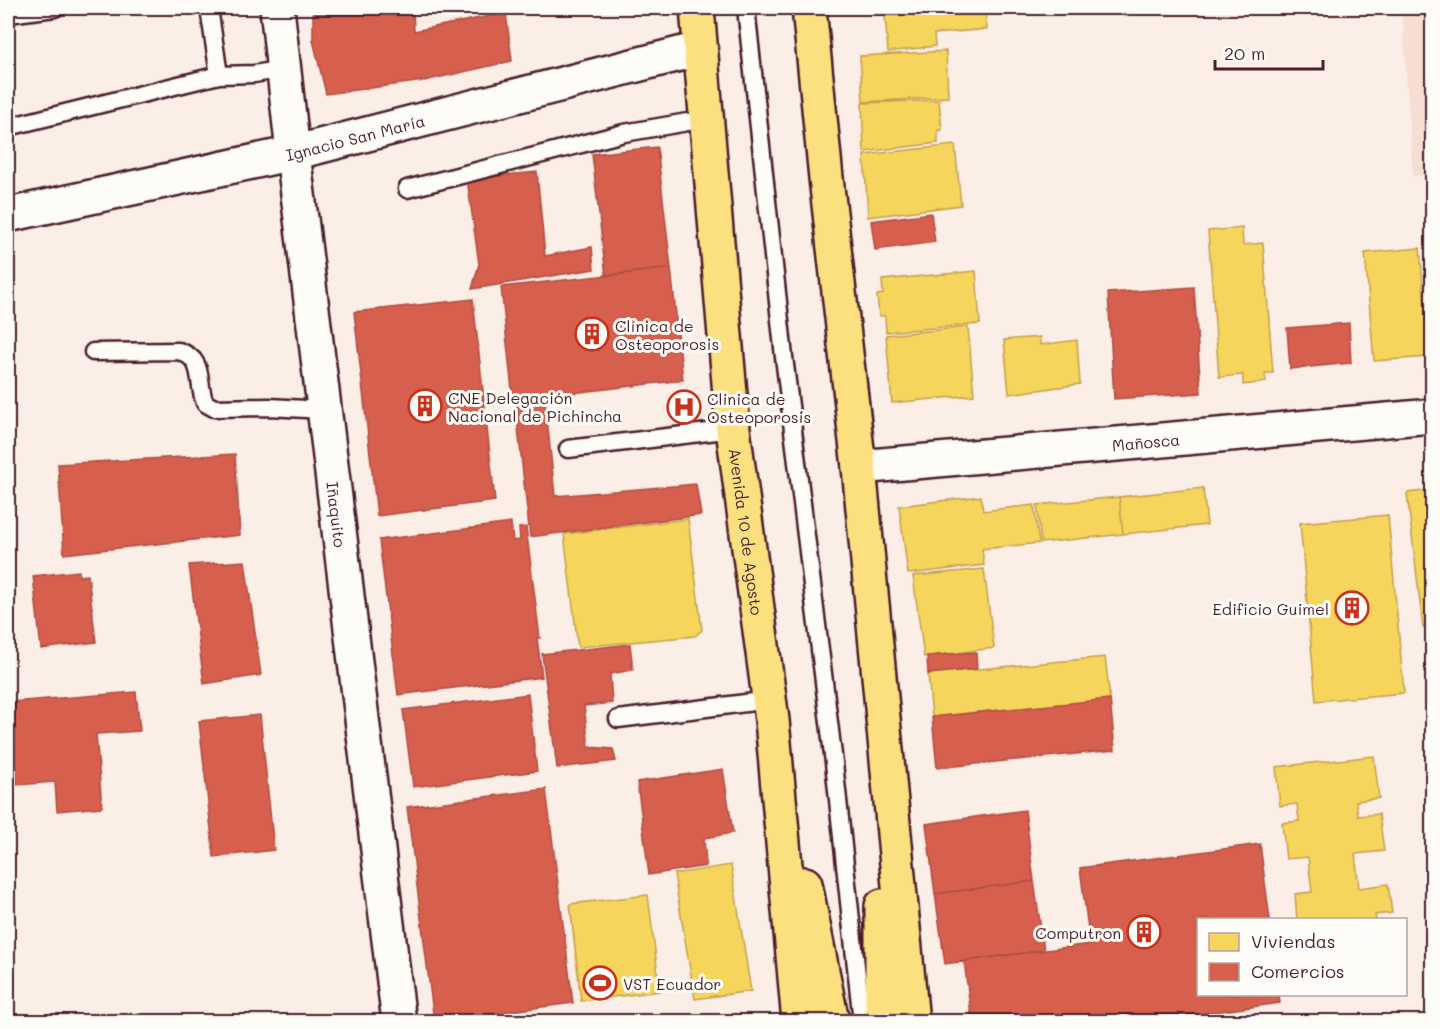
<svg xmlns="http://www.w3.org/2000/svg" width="1440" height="1029" viewBox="0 0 1440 1029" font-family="Mali,sans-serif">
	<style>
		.built { fill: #f7ded2 }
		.homes { fill: #f6d55c; stroke: #c29e4d; stroke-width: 1.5 }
		.shops { fill: #d6604d; stroke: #ac4c43; stroke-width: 1.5 }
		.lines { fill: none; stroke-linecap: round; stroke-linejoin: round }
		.service-casing { stroke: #4a1f2b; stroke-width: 21 }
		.minor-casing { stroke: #4a1f2b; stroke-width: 38 }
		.tertiary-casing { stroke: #4a1f2b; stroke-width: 38 }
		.primary-casing { stroke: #4a1f2b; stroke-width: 38 }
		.service { stroke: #fdfcf7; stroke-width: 16 }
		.minor { stroke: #fdfcf7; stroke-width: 33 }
		.tertiary { stroke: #fdfcf7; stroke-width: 33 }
		.primary { stroke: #fce080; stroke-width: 33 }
		.labels { text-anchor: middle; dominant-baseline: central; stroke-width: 6; stroke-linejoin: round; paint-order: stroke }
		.street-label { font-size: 16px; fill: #4a1f2b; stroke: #fdfcf7 }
		.poi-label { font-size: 16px; fill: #4a1f2b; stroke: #fdfcf7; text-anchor: start }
	</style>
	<rect width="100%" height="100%" fill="#faeee6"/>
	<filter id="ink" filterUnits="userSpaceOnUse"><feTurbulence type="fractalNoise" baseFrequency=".0167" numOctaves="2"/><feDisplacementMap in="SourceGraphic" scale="12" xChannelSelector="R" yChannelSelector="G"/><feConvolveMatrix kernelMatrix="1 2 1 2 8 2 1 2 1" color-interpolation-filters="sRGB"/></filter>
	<g filter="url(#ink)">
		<!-- built -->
		<path class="built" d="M1402,8H1432V175L1413,176Z"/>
		<!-- homes -->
		<path class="homes" d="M909,8H985L987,29L934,34L935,46L888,52L885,16L911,11Z
			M946,51L948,97L863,102L860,56Z
			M939,100L942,130H938V143L864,152L862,103Z
			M955,145L961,205L868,217L864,155Z
			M1242,228L1243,245L1263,243L1273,373H1265L1266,382L1243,385V375L1219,377L1208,231Z
			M1420,248L1429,357L1374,361L1365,253Z
			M976,271L980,324L886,332L885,316H879L877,295L883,294L882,280Z
			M968,327L974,395L892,403L886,335Z
			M1040,337V345L1077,340L1080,384L1009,394L1004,340Z
			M1203,488L1207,525L1123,534L1119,497Z
			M1432,490V626L1423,628L1407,493Z
			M981,496L983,511L1034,505L1039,543L982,549L984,565L908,574L899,506Z
			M1119,497L1123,534L1041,543L1037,505Z
			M1388,515L1404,693L1316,701L1300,523Z
			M688,519L702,630L695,636L578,647L564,534Z
			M984,569L994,648L924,657L913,576Z
			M1105,657L1110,699L932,717L928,674Z
			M1374,756L1379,798L1356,801L1358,816L1379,814L1384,851L1355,854L1359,888L1388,884L1392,913L1375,915L1376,920H1297L1295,894L1312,892L1308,857L1286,859L1282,823L1299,821L1297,804L1280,806L1276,767Z
			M731,865L751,991L695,999L674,874Z
			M648,895L660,991L581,1001L570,904Z"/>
		<!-- shops -->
		<path class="shops" d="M313,8H413L414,31L506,13L512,61L424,81L326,94L313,40Z
			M657,147L671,268L606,276L592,154Z
			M537,172L545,256L592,247L594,269L472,289L479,264L467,179Z
			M931,213L935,242L875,250L871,221Z
			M671,268L683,380L513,400L501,287Z
			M1194,287L1201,393L1114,399L1108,293Z
			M473,299L495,501L377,516L354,312Z
			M1349,323L1351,363L1290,369L1287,328Z
			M545,399L555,496L696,484L701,515L530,537L515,401Z
			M235,454L240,535L64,554L58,464Z
			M511,523L513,541L520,540L519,528L526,527L540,638H537L542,677L398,695L379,540Z
			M245,561L261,675L204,684L189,565Z
			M79,571V576L88,575L96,642L41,649L33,576Z
			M630,644L633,670L610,674L612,703L584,706L589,747L613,749L616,761L557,768L542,654Z
			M976,652L977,669L928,674L927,656Z
			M136,692L140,731L96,734L102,807L57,811L55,782L17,785L11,702Z
			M528,694L537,771L413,787L403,710Z
			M1110,699L1115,750L937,768L932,717Z
			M260,715L274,850L214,857L199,721Z
			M723,769L733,833L704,838L706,866L649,875L637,782Z
			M546,789L573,1003L434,1021L407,807Z
			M1025,810L1034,881L935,894L926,824Z
			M1260,844L1270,920H1198V994H1279L1280,1003L1141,1022H972L964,961L1090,944L1080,868Z
			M1034,881L1044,950L945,964L935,894Z"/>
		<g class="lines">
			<defs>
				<path id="service" d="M746,8L784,357L834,763L862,1022
					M8,14L55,8
					M219,75L254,74L284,69
					M8,127L219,75L209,8
					M407,189L624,133L705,119
					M93,352L179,351C206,360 196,381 205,403L214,408L269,407L324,410
					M568,449L733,429
					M618,719L770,700"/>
				<g id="minor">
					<path id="s1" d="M277,8L293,153L399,1022"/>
					<path id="s2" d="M8,215L293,153L699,49"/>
				</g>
				<g id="tertiary">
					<path id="s3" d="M859,467L1432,416"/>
				</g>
				<g id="primary">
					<path id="s4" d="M697,8L733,429L772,720L799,1022"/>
					<path d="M809,8L826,178L859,467L912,1022"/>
					<path d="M805,884L832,1022"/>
					<path d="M882,1022V906"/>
				</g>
			</defs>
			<!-- service casing -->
			<use href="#service" class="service-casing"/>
			<!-- minor casing -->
			<use href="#minor" class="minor-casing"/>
			<!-- tertiary casing -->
			<use href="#tertiary" class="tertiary-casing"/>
			<!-- primary casing -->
			<use href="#primary" class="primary-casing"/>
			<!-- service -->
			<use href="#service" class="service"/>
			<!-- minor -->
			<use href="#minor" class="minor"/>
			<!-- tertiary -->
			<use href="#tertiary" class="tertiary"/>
			<!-- primary -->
			<use href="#primary" class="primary"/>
		</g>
	</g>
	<!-- icons -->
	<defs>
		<symbol id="building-ring" viewBox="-11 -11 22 22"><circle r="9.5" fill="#fdfcf7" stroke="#c8321e" stroke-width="1.5"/><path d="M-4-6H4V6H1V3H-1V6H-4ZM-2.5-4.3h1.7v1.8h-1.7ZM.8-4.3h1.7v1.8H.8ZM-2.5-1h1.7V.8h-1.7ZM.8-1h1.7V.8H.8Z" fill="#c8321e"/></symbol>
		<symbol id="hospital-ring" viewBox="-11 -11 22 22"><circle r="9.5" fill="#fdfcf7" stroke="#c8321e" stroke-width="1.5"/><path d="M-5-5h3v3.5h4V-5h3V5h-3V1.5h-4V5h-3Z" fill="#c8321e"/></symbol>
		<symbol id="stadium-ring" viewBox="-11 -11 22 22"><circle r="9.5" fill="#fdfcf7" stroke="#c8321e" stroke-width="1.5"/><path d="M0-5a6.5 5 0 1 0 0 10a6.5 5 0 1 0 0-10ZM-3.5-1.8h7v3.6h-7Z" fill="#c8321e"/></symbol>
	</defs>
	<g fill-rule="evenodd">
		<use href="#building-ring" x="573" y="315" width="38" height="38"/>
		<use href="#building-ring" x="406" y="387" width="38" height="38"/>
		<use href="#hospital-ring" x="665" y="388" width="38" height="38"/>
		<use href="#building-ring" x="1333" y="589" width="38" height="38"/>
		<use href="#building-ring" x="1125" y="913" width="38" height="38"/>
		<use href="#stadium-ring" x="581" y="964" width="38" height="38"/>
	</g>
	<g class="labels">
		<!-- street labels -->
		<g class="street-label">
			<text stroke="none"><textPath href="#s2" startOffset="356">Ignacio San María</textPath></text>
			<text stroke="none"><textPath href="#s3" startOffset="288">Mañosca</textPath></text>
			<text stroke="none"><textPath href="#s1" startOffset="510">Iñaquito</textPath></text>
			<text stroke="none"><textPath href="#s4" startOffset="526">Avenida 10 de Agosto</textPath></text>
		</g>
		<!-- poi labels -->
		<g class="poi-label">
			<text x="615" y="325">Clínica de<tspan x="615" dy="18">Osteoporosis</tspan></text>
			<text x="448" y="397">CNE Delegación<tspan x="448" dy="18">Nacional de Pichincha</tspan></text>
			<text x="707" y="398">Clinica de<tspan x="707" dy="18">Osteoporosis</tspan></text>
			<text x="1329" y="608" text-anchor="end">Edificio Guimel</text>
			<text x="1121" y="932" text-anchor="end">Computron</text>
			<text x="623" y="983">VST Ecuador</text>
		</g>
	</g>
	<!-- margin -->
	<rect width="1440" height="1029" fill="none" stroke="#fdfcf7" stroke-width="30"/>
	<rect x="15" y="15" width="1410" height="999" fill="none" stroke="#4a1f2b" stroke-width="2" filter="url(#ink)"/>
	<!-- legend -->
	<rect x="1197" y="918" width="210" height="78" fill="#fdfcf7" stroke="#b5a4a5" stroke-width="1.5"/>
	<rect x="1209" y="933" width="30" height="18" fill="#f6d55c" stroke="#b5a4a5" stroke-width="1.5"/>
	<text x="1251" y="948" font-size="18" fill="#4a1f2b">Viviendas</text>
	<rect x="1209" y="963" width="30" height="18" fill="#d6604d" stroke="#b5a4a5" stroke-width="1.5"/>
	<text x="1251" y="978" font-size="18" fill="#4a1f2b">Comercios</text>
	<!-- scale -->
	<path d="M1215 60v9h108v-9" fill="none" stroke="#4a1f2b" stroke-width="3"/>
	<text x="1224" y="60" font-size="18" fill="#4a1f2b" stroke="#fdfcf7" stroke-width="4.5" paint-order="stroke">20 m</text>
</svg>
